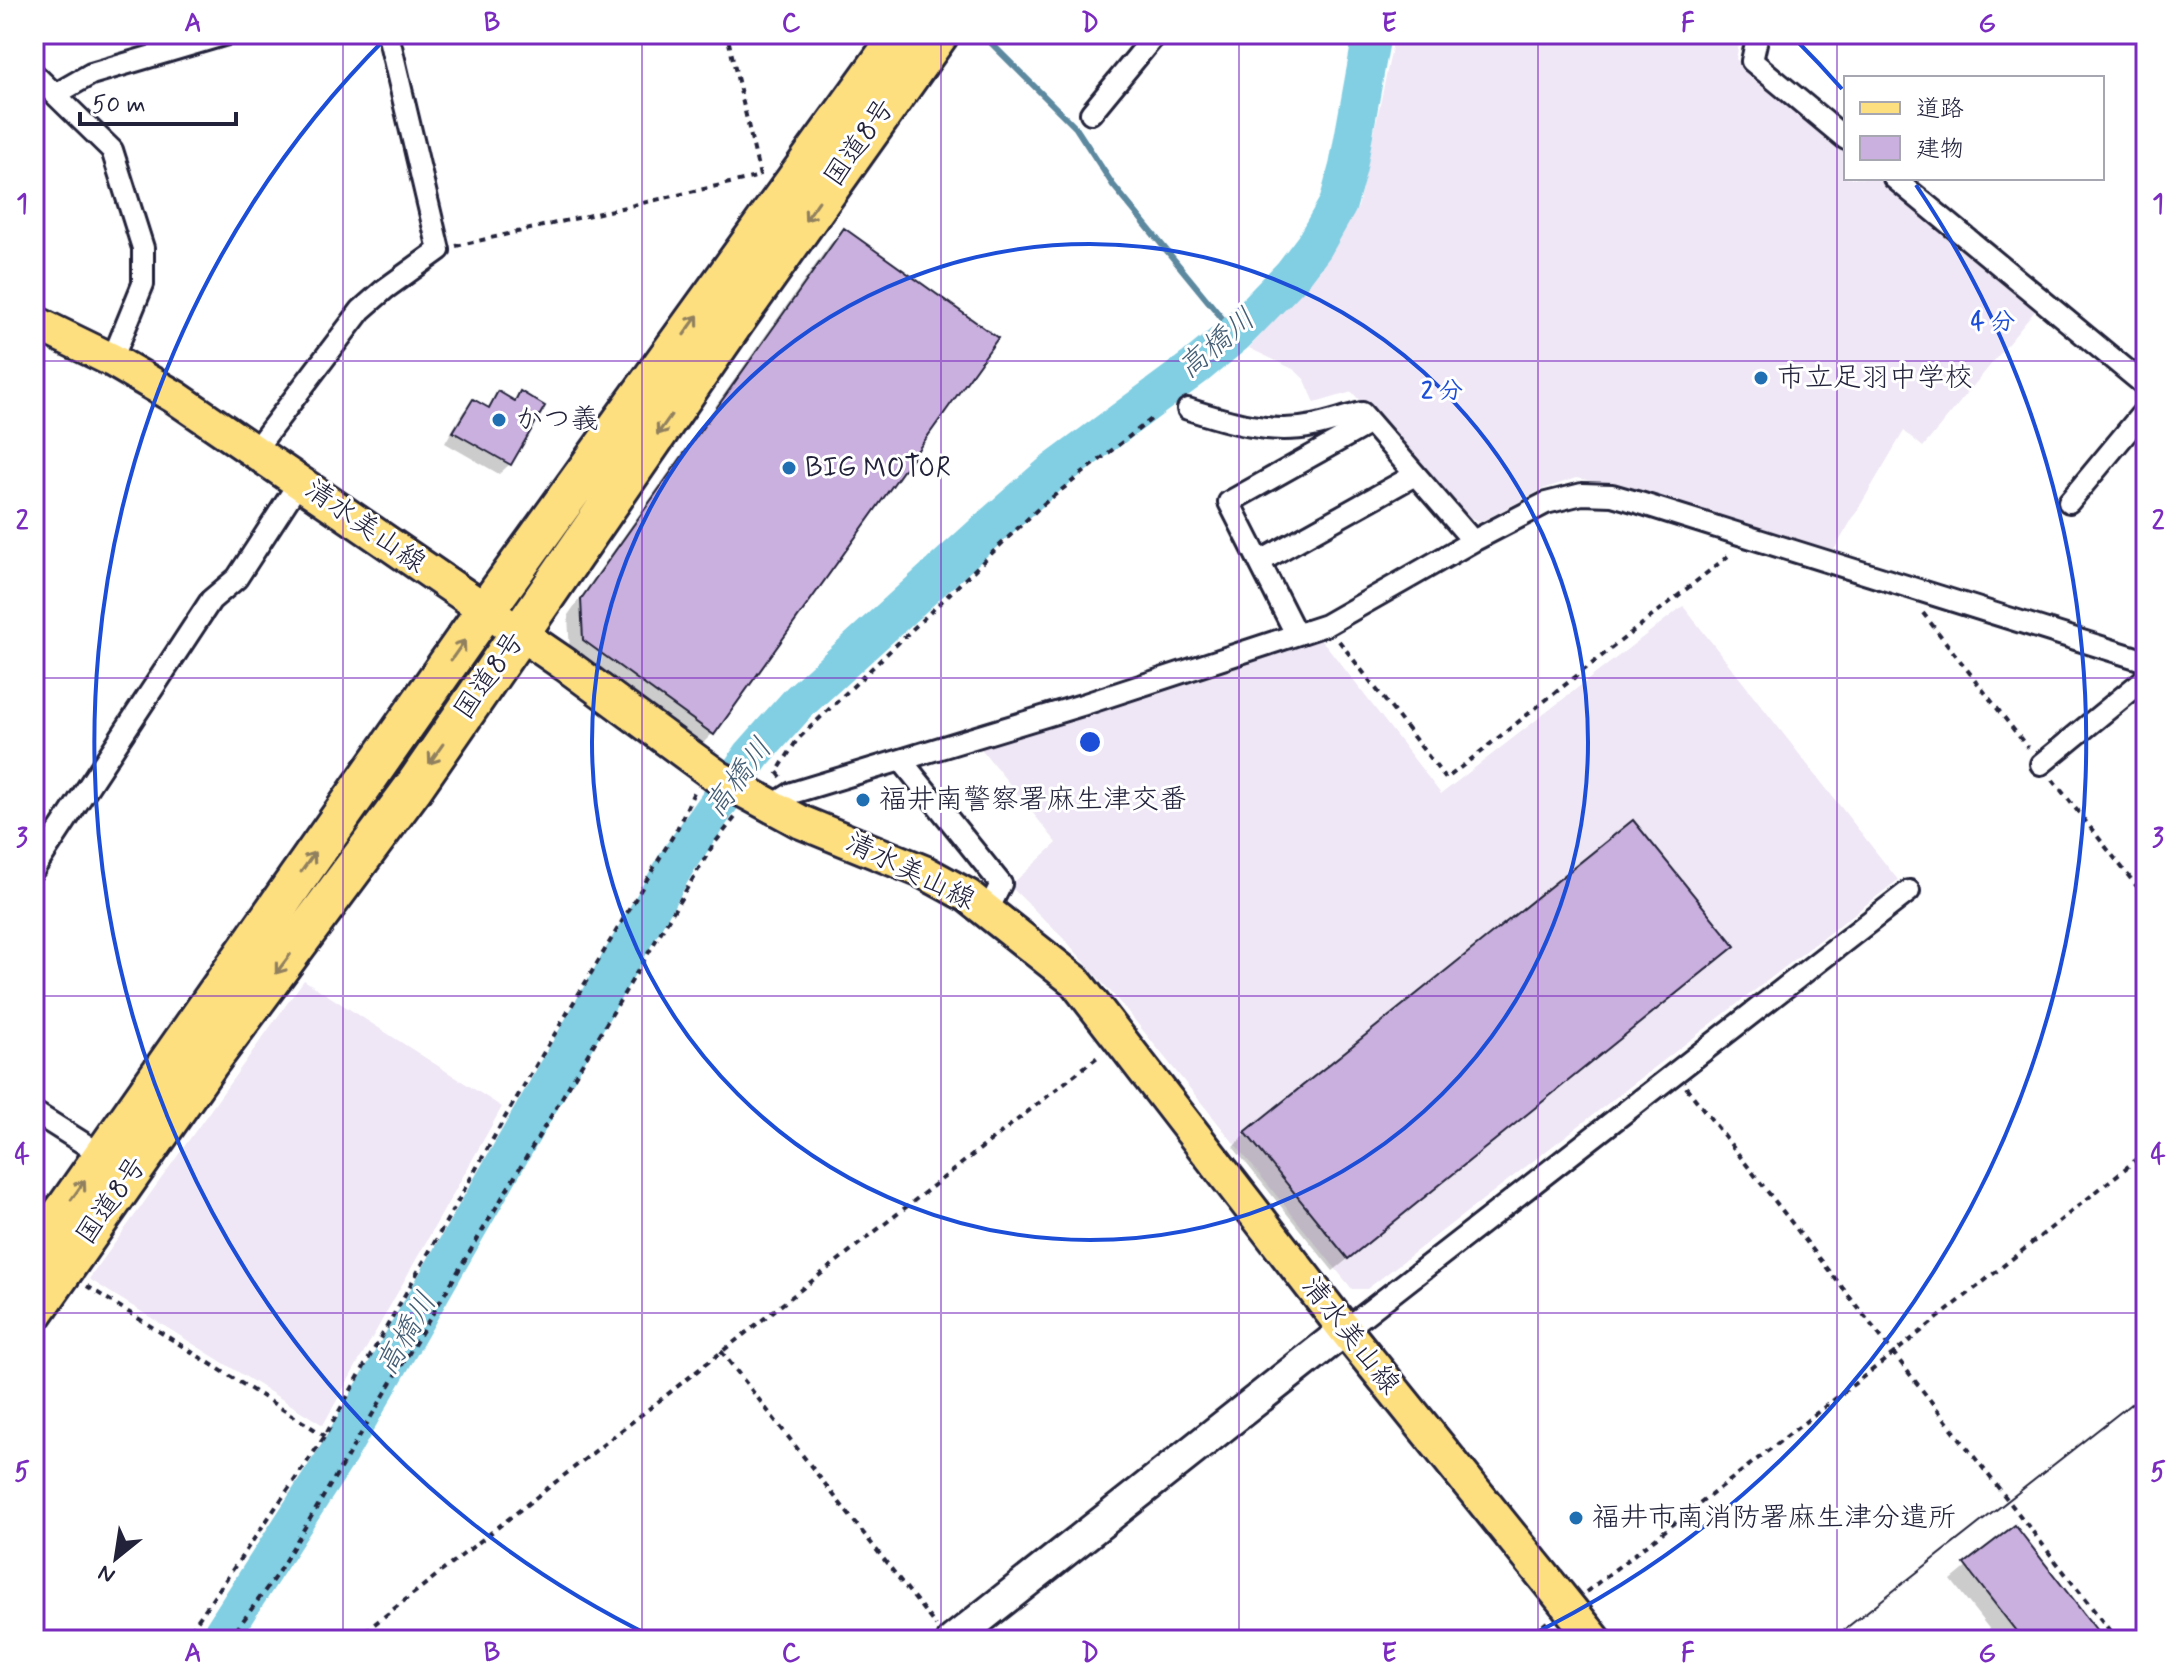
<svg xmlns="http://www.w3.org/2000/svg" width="2180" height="1674" viewBox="0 0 2180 1674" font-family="Mynerve,'Klee One',sans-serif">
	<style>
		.built { fill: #efe7f5 }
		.shadow { fill: #0003 }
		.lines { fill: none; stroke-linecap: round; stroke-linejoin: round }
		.stream { stroke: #5c899f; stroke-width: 6 }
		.river { stroke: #82cee2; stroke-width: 38 }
		.building { fill: #cab0de; stroke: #22223b; stroke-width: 2 }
		.street-casing { stroke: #22223b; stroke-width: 26 }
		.secondary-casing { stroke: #22223b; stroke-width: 36 }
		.primary-casing { stroke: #22223b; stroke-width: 38 }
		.highway-casing { stroke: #22223b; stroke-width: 44 }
		.path { stroke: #22223b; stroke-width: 4; stroke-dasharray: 6 6; stroke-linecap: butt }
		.street { stroke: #fff; stroke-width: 20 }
		.secondary { stroke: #fff; stroke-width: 30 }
		.primary { stroke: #fedf80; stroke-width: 32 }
		.highway { stroke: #fedf80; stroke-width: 38 }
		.tram { stroke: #22223b; stroke-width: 2 }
		.oneway { stroke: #90805e }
		.grid { fill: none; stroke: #7b2cbf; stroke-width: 2; stroke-opacity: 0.55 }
		.ring { fill: none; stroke: #1d4ed8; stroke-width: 4 }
		.poi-dot { fill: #1f6fb2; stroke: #fff; stroke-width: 3 }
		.labels { text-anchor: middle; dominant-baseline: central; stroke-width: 6; stroke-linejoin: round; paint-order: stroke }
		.street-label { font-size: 28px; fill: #22223b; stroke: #fff }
		.poi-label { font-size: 28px; fill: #22223b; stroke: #fff; text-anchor: start }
		.water-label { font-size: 30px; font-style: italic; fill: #445e75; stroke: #fff }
		.centre { fill: #1d4ed8; stroke: #fff; stroke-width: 4 }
		.ring-label { font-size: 24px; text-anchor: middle; font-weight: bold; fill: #1d4ed8; stroke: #fff; stroke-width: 6; stroke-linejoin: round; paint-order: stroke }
		.neatline { fill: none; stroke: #7b2cbf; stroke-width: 3 }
		.grid-label { font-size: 26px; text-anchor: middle; font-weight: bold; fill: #7b2cbf }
	</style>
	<rect width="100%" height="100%" fill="#fff"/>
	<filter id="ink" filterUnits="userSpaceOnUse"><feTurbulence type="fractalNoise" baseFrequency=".0125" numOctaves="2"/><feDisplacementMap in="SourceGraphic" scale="16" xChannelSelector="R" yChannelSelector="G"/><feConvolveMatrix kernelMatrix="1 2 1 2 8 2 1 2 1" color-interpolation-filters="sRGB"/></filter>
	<g filter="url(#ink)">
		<!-- built -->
		<path class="built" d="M1395,34H1721L1740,39L1736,59L1846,152V178H1877L2035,311L1923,447L1904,431L1834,550L1643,491L1576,478L1543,489L1480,522L1458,512L1352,392L1315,403L1305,380L1295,370L1249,348L1316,272L1358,207Z
			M1683,606L1898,880L1367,1289H1352L1128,1012L1067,942L1010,886L1057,843L978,745L1316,637L1326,645L1441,794Z
			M304,980L502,1107L323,1425L89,1279Z"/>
		<!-- shadow -->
		<path class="shadow" d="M844,231L712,734L699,747L570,654L568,615L830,244Z
			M499,394L512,402L520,394L510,464L499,474L445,443L463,412L473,402L486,409Z
			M1733,946L1719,960L1333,1271L1233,1147L1246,1134Z
			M2015,1527L2087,1640H1998L1951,1580Z"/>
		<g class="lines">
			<!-- stream -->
			<path class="stream" d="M983,35L1076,128L1113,185L1235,334"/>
			<!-- river -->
			<path class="river" d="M218,1640L338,1454L679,859L752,755L800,701L995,523L1052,473L1195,367L1235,334L1292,275L1314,246L1338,204L1348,167L1372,34"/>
		</g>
		<!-- building -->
		<path class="building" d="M844,228L998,338L714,735L583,640L581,599Z
			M498,391L515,401L520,391L545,406L511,465L453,432L473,399L489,408Z
			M1633,820L1735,946L1348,1259L1245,1132Z
			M2015,1525L2098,1632L2088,1640H2023L1964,1564Z"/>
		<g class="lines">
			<defs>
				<path id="street" d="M1758,34L1752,61L1846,139
					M34,74L112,150L143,248V284L112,360
					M56,94L91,74L227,34
					M1091,113L1156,34
					M1894,178L2146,386
					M1188,409C1228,422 1271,435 1313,426C1329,423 1345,417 1362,413L1473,541
					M255,450L361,310L385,289L439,250L388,34
					M2069,502L2146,409
					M1261,561L1415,475
					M1296,634L1229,502L1370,423
					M901,760L1001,884L988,910
					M2041,764L2146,678
					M770,807L792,793L1082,705L1326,625L1473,541L1546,503L1582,494L1612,495L1640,503L2146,661
					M34,869L211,600L237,578L300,481
					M34,1112L102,1155
					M1345,1330L1909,891"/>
				<path id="secondary" d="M953,1640L1345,1330"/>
				<path id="primary" d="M34,322L112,360L175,397L566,665L718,777L801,822L924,872L968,896L1075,981L1345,1330L1595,1640"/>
				<path id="highway" d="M34,1254L485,611L901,34
					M34,1312L208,1064L413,788L735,321L939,34"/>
			</defs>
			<!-- street casing -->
			<use href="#street" class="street-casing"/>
			<!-- secondary casing -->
			<use href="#secondary" class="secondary-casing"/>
			<!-- primary casing -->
			<use href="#primary" class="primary-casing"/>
			<!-- highway casing -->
			<use href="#highway" class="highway-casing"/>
			<!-- path -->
			<path class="path" d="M456,246L760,176L727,34
				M1923,613L2028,748
				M1339,641L1446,779L1732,553
				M781,777L777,772L797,740L1041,506L1154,417
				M2053,780L2146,898
				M1686,1087L2117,1640
				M87,1286L325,1436
				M721,1351L936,1626
				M1586,1592L1894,1353L2146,1152
				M184,1640L325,1436L507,1114L677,829L694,792
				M229,1640L277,1574L713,845L737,815
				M357,1640L358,1637L1100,1055
				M1524,1640L1547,1622"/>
			<!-- street -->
			<use href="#street" class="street"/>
			<!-- secondary -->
			<use href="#secondary" class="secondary"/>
			<!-- primary -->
			<use href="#primary" class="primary"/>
			<!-- highway -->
			<use href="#highway" class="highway"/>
			<!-- tram -->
			<path class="tram" d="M1831,1640L2146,1392"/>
		</g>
		<!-- one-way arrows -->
		<defs><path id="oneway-shaft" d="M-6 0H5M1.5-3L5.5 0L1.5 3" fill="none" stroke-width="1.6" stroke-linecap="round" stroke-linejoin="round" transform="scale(2)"/></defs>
		<g class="oneway">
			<use href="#oneway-shaft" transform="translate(812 211) rotate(125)"/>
			<use href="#oneway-shaft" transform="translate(691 325) rotate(-54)"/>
			<use href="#oneway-shaft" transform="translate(664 425) rotate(125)"/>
			<use href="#oneway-shaft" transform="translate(458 650) rotate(-55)"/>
			<use href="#oneway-shaft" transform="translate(436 754) rotate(125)"/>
			<use href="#oneway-shaft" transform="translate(308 862) rotate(-55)"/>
			<use href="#oneway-shaft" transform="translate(283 964) rotate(127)"/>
			<use href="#oneway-shaft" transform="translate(78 1190) rotate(-55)"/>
		</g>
	</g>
	<!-- grid -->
	<path class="grid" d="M343,34V1640M642,34V1640M941,34V1640M1239,34V1640M1538,34V1640M1837,34V1640M34,361H2146M34,678H2146M34,996H2146M34,1313H2146"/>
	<!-- distance rings -->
	<g class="ring">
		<circle cx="1090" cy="742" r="498"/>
		<path d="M653 1637A996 996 0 0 1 386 38M1794 38A996 996 0 0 1 1842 89M1916 185A996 996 0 0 1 1527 1637"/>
	</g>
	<!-- markers -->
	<g class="poi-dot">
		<circle cx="1761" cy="378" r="8"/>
		<circle cx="499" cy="420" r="8"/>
		<circle cx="789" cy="468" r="8"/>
		<circle cx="863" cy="800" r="8"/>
		<circle cx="1576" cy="1518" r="8"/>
	</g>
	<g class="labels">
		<!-- street labels -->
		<g class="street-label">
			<text transform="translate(860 143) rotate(-55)">国道8号</text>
			<text transform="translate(365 527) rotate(35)">清水美山線</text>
			<text transform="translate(490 676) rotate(-55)">国道8号</text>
			<text transform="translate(910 872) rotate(26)">清水美山線</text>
			<text transform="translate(112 1201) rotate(-55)">国道8号</text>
			<text transform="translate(1350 1336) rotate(52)">清水美山線</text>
		</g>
		<!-- poi labels -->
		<g class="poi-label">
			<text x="1777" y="378">市立足羽中学校</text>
			<text x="515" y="420">かつ義</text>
			<text x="805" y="468">BIG MOTOR</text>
			<text x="879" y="800">福井南警察署麻生津交番</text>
			<text x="1592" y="1518">福井市南消防署麻生津分遣所</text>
		</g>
		<!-- water labels -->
		<g class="water-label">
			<text transform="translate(1217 344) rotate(-40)">高橋川</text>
			<text transform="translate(739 778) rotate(-53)">高橋川</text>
			<text transform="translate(407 1334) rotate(-60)">高橋川</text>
		</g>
	</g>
	<circle cx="1090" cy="742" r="12" class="centre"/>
	<g class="ring-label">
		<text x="1993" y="329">4 分</text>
		<text x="1442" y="398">2 分</text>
	</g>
	<!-- margin -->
	<rect width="2180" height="1674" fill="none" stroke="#fff" stroke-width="88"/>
	<!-- legend -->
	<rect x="1844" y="76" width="260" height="104" fill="#ffffff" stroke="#a7a7b1" stroke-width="2"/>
	<rect x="1860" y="102" width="40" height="12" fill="#fedf80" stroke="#a7a7b1" stroke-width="2"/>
	<text x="1916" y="116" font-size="24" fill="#22223b">道路</text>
	<rect x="1860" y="136" width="40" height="24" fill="#cab0de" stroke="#a7a7b1" stroke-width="2"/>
	<text x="1916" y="156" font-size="24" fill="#22223b">建物</text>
	<!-- north arrow -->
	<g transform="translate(116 1558) rotate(210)" stroke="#ffffff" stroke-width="6" paint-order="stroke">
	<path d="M0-6L14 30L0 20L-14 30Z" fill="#22223b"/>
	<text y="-12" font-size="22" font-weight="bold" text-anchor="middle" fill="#22223b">N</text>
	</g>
	<!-- scale -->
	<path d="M80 112v12h156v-12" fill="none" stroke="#22223b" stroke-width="4"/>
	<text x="92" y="112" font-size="24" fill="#22223b" stroke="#ffffff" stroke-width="6" paint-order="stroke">50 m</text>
	<rect x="44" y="44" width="2092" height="1586" class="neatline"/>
	<g class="grid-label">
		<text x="193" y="31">A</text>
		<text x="492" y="31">B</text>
		<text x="791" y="31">C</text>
		<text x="1090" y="31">D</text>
		<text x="1389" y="31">E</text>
		<text x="1688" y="31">F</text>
		<text x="1987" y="31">G</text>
		<text x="22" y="212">1</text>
		<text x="2158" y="212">1</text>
		<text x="22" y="529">2</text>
		<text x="2158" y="529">2</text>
		<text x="22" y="846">3</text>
		<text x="2158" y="846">3</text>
		<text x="22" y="1163">4</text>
		<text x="2158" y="1163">4</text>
		<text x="22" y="1480">5</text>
		<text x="2158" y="1480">5</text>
		<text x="193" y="1661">A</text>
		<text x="492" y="1661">B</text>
		<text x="791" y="1661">C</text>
		<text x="1090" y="1661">D</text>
		<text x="1389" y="1661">E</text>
		<text x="1688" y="1661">F</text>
		<text x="1987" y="1661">G</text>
	</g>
</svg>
